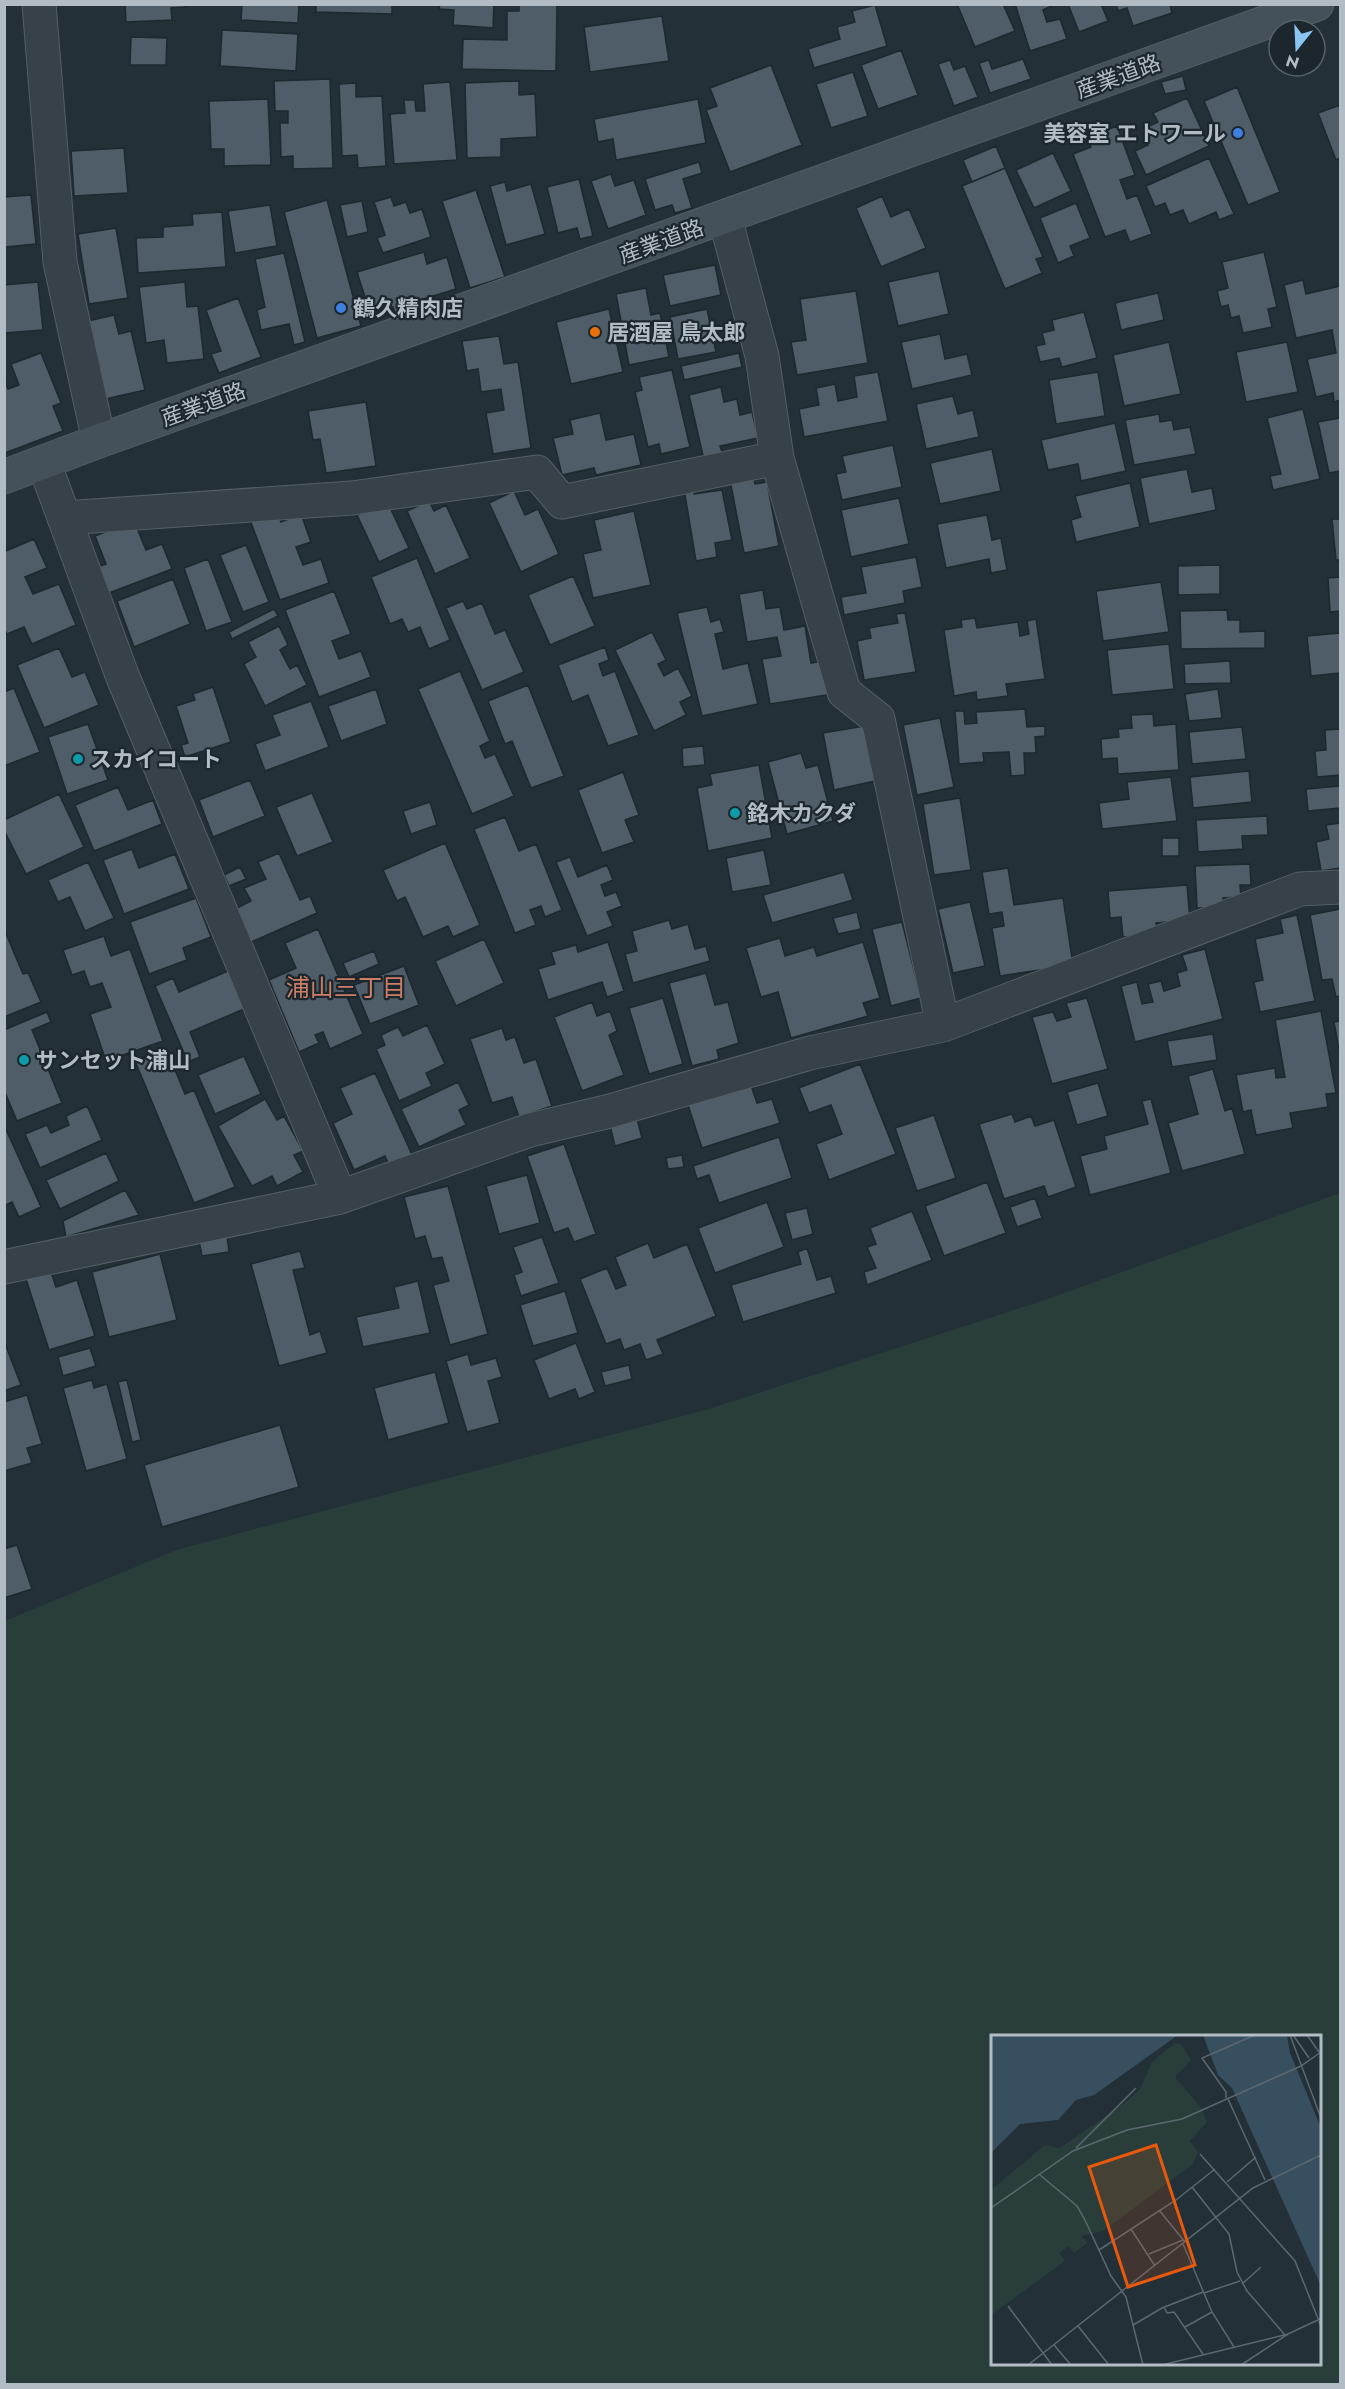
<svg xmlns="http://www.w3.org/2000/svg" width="1345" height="2389" viewBox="0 0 1345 2389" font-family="Jost,'Noto Sans JP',sans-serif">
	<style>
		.green { fill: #293e3b; fill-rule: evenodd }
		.building { fill: #4e5d67; stroke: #1d282f; stroke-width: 1.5 }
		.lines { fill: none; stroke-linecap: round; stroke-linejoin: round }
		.street-casing { stroke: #545f66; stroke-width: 35 }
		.secondary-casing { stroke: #545f66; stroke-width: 35 }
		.street { stroke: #364149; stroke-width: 33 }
		.secondary { stroke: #44515b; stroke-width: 33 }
		.shop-dot { fill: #3f7fe0; stroke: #1b262d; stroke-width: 2 }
		.food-dot { fill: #e8710a; stroke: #1b262d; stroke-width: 2 }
		.culture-dot { fill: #0f9aa8; stroke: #1b262d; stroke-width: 2 }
		.labels { text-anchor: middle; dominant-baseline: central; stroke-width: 4.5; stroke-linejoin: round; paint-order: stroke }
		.street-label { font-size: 22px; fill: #b1bcc5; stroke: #1b262d }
		.poi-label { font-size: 22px; font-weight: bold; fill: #b1bcc5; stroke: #1b262d; text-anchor: start }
		.neighbourhood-label { font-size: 24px; fill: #cd7e64; stroke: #1b262d }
		.inset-road { fill: none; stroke: #5c6870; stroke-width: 1.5 }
		.view { fill: #e8590c; fill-opacity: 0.15; stroke: #e8590c; stroke-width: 3 }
		.inset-edge { fill: none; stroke: #b1bcc5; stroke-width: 3 }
	</style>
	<rect width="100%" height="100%" fill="#233038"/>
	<!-- green -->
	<path class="green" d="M1340,1193V2384H5V1621L176,1550L709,1409L1042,1301ZM992,2036H1320V2364H992Z"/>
	<!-- building -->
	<path class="building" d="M125,4H185V7L171,8L172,20L126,22Z
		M242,4H299L298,23L241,20Z
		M316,4H392V14L316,12Z
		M440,4H494L493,28L453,25L454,10L439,9Z
		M519,4H557L556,71L462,69L463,39L507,40V11H519Z
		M957,4H1003L1015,31L975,47Z
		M1015,4H1056L1043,10L1047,22L1060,19L1067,39L1030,51Z
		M1068,4H1101L1108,21L1079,32Z
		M1116,4H1170L1172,13L1133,26L1127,8L1118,11Z
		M875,5L887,46L814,68L808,49L840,39L837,27L855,22L852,11Z
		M662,16L669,61L590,72L584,27Z
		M222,30L298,34L296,71L220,66Z
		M131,37L167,38L166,65H130Z
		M901,50L918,95L878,109L861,65Z
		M1023,59L1031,79L990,93L979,63L989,60L992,69Z
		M950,60L954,70L965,66L978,97L954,106L938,64Z
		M771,65L802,145L730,172L706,110L717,106L710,88Z
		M853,72L868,116L831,128L816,84Z
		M1183,76L1186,90L1165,94L1161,82Z
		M330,79L333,168L293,169V156L281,157L280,123H288V111H275L274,81Z
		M519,81V95L535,94L537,137L501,139V157L467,158L465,83Z
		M450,82L457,160L394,164L390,114L405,113L404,100H415L416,111H425L423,84Z
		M356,83V97L382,96L386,166L358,168L357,155L342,156L339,84Z
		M1237,87L1280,192L1248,205L1204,101Z
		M1187,98L1209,146L1146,175L1135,151L1148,145L1141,130L1158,122L1153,113Z
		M268,99L271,165L224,166V149H211L209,101Z
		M698,99L706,143L616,160L613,139L598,142L594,119Z
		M1340,105V158L1336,160L1318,113Z
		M1117,126L1135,175L1120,180L1127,199L1137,195L1152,234L1130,242L1125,230L1105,237L1073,154L1091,147L1087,137Z
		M996,146L1005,168L972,182L963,160Z
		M124,148L128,193L74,196L71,151Z
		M1053,153L1071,191L1034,208L1016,170Z
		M1209,158L1234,214L1219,220L1216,212L1189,224L1183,210L1170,215L1165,203L1155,207L1146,186Z
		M699,162L702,173L683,179L692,208L675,213L672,205L655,210L645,179Z
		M1005,168L1043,257L1036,259L1042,273L1005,289L962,186Z
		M611,174L615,186L634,180L646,215L608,229L591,181Z
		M579,179L593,236L580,239L577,228L558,233L547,187Z
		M505,182L507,191L531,184L545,234L506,245L490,186Z
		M476,190L505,277L470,288L442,201Z
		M31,195L36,244L5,247L4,197Z
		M882,196L891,217L909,209L926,248L881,267L856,208Z
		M391,197L394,206L406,202L410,213L422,209L431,237L383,253L377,238L385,235L374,202Z
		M327,200L361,326L317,338L284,212Z
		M362,201L368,232L347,237L340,205Z
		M1076,203L1090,238L1070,246L1074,256L1058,263L1040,218Z
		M270,205L277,246L235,253L228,211Z
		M222,212L226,267L138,273L136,238L163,237V227L193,225L192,214Z
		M116,228L128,298L89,304L78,234Z
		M424,252L427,264L447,257L456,289L410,303L412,311L396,316L393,307L370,313L357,272Z
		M1264,252L1277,307L1268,309L1272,327L1243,333L1239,316L1231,318L1228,305L1221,307L1217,291L1228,288L1222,262Z
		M284,253L305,342L294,345L289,324L261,330L257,310L265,307L255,259Z
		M715,265L721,295L670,306L663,275Z
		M939,271L949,314L898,326L888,282Z
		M1303,280L1306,294L1340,286V400L1334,402L1333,393L1316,397L1307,359L1336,353L1332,330L1296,338L1284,285Z
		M38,282L43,330L4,333V285Z
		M185,282L187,307L198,306L204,359L167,363L164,340L146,343L139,287Z
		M646,288L651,315L660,313L669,357L629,365L616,294Z
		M856,291L868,363L797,375L791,342L806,340L800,299Z
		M1158,293L1164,320L1121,330L1115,303Z
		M238,298L261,357L219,373L211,354L221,351L206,310Z
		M609,309L623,372L571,384L556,322Z
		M707,309L716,352L678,359L670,317Z
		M1084,312L1097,358L1062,367L1059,358L1040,362L1036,346L1045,344L1042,333L1054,330L1052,320Z
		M114,315L119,334L131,331L145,390L101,400L93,369L100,367L88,321Z
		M940,334L945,359L967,354L972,375L912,389L901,342Z
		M499,336L504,364L518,362L531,448L493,454L486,413L504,410L501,389L481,392L478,369L467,371L462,341Z
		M1169,342L1181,394L1124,406L1113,355Z
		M1287,342L1298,392L1246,402L1236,352Z
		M41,353L61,403L53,406L63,431L5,453L4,380L8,389L19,385L11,364Z
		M739,353L742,367L684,380L681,366Z
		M672,370L690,447L661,454L659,444L648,447L635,392L642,390L639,377Z
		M878,372L888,421L804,437L799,409L819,405L816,388L835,384L838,401L857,397L854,376Z
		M1098,372L1105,416L1056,424L1049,380Z
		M721,387L724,402L737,399L740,415L752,412L758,438L720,446L723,455L704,460L689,395Z
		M953,396L958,414L973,410L979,437L926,449L916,404Z
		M366,402L376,466L326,473L320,439L313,440L308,411Z
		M1303,409L1320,479L1273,490L1270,476L1281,474L1267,418Z
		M600,413L606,440L634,434L641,465L596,475L594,468L562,475L553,438L573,434L570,420Z
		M1159,414L1160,422L1172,420L1174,430L1190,427L1196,454L1134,465L1125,420Z
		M1340,418V471L1329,473L1318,422Z
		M1115,423L1126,471L1081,481L1078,464L1048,470L1041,440Z
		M893,445L902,487L842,500L836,474L846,472L842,456Z
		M992,449L1001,491L940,504L930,463Z
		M1187,469L1192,492L1212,488L1216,510L1149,524L1140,478Z
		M753,475L755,484L767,482L779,546L744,553L730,480Z
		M1130,483L1140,527L1076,542L1071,520L1081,517L1075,496Z
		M693,488L694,494L722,490L732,540L715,543L717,557L696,561L684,489Z
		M514,491L525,515L538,509L559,554L521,572L489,503Z
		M899,498L909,544L851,557L841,510Z
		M387,501L409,548L379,562L357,515Z
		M429,501L434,511L446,505L470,558L435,574L407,511Z
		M276,511L281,522L301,514L311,542L296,547L303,565L321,559L329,583L280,600L250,520Z
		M634,511L651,585L593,598L583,554L601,550L594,520Z
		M987,515L992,540L1001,538L1007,570L991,573L989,559L946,568L937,524Z
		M1332,519H1340V560H1336Z
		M134,521L146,550L162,544L172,569L109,593L98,567L106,564L95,536Z
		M34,539L47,568L25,577L33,594L59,584L76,625L32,644L24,627L7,634L4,629V547L6,551Z
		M246,545L269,602L243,612L220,555Z
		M916,557L922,587L903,591L905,603L844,615L841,597L866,593L861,567Z
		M417,558L450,640L429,649L420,627L408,632L402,619L390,624L371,577Z
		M208,559L232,622L206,631L184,568Z
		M1220,565V594L1178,595V566Z
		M573,576L595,626L550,645L528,595Z
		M1340,577V611L1330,612L1328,578Z
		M173,579L190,624L134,647L117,601Z
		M1161,582L1169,632L1103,641L1096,591Z
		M763,590L766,609L780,607L784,630L805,626L811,663L827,660L833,694L770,704L762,659L781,656L777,637L747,642L739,594Z
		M334,591L351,634L332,641L339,659L361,651L371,677L319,697L285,610Z
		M463,601L467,609L482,603L495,634L505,630L524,672L482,690L446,608Z
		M707,607L711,622L720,619L724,632L715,634L723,669L748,663L758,704L702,716L677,613Z
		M274,609L278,616L232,639L229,632Z
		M1227,610L1228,620H1240V632L1265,631V648L1181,649L1180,611Z
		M905,613L916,672L864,680L857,641L871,638L869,628L898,623L896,614Z
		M975,618L977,628L1018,622L1020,636L1029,634L1027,621L1036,619L1045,679L1006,684L1008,696L977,700L976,692L954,696L944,630L962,627L961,620Z
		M279,626L288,645L280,650L290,669L297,665L307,685L265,706L244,664L256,657L248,642Z
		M652,632L666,660L658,664L664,676L678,668L692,696L680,702L686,715L654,731L615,650Z
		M1340,633V673L1311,676L1307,636Z
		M1169,644L1174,689L1112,695L1107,650Z
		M605,647L609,660L599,664L603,676L615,671L639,735L608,746L588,695L572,702L558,665Z
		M59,648L72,677L85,672L99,705L44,728L17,665Z
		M1230,661L1231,683L1185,684L1184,664Z
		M460,671L490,741L480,746L485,758L495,754L514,796L472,814L418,689Z
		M528,685L564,776L531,788L512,741L505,744L488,701Z
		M213,687L231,742L185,757L181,745L188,743L176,706L195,700L193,694Z
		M14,688L40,752L4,766V692Z
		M376,689L387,724L341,741L328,706Z
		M1218,689L1222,718L1189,721L1185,694Z
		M311,701L329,747L265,771L255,744L280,735L272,715Z
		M1025,709L1027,727L1045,726V736L1035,737L1036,753H1024L1025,775L1011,776L1009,752L983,753L984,762L959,764L955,711H964L965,724L977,723L976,712Z
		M1153,714L1154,726L1176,724L1179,770L1118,774L1117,758L1102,759L1101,739L1119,737L1118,729L1132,728L1131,715Z
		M940,718L954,787L917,795L903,725Z
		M88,724L108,780L67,794L48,737Z
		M864,726L875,781L834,790L823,733Z
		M1242,727L1246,759L1192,764L1189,732Z
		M1340,729V775L1317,777L1315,751L1326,750L1325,730Z
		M703,746L705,765L683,767L682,748Z
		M801,753L806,768L818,765L833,821L787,834L768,762Z
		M759,765L772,838L708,851L697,788L712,785L710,774Z
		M1249,771L1252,802L1193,808L1190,777Z
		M623,772L639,815L625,820L634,842L602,853L578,790Z
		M1171,777L1177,821L1102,829L1099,803L1129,799L1127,782Z
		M250,780L265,816L213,837L199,800Z
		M1340,786V808L1308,811L1306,789Z
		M118,787L128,810L153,800L162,824L94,851L75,805Z
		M312,793L333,842L297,856L276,807Z
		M59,794L84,847L26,874L4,830V820Z
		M960,798L971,870L934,875L923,804Z
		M430,802L437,825L411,834L403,811Z
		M1267,816L1268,835L1242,836L1243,849L1198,852L1196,820Z
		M505,817L519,851L536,844L562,910L545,917L541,906L530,910L536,925L515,933L474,829Z
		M1340,823V868L1321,871L1316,842L1329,839L1326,825Z
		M1162,838H1179V856H1162Z
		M445,843L480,925L453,937L448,926L423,937L405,897L397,901L383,870Z
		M132,849L139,868L175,854L189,889L124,914L103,860Z
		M764,850L771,885L732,892L726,858Z
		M279,853L300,900L310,896L317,913L249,943L235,909L251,901L244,888L266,879L258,862Z
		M570,857L578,877L607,865L613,880L601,885L605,896L616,892L622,906L607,912L613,926L587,936L556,862Z
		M88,862L114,918L85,931L70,897L58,902L48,880Z
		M1250,864L1251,885H1240L1241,897L1223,898L1224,907L1197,908L1195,866Z
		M240,867L246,879L229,886L224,875Z
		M1008,868L1014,905L1063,898L1073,965L1000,976L992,928L1004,926L1002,912L989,914L982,872Z
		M844,872L853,900L772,923L763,895Z
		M1187,885L1190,920L1156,923L1157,935L1123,937L1121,917L1110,918L1108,891Z
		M196,898L211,937L183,948L187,960L149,974L130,922Z
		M970,902L985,966L953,973L938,909Z
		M1340,909V996L1336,997L1332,979L1322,980L1310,915Z
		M857,912L861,929L838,934L833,918Z
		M1297,915L1315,1001L1260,1012L1254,982L1263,980L1255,939L1283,933L1280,919Z
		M669,920L672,929L688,924L695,949L706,946L710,961L633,983L625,954L637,951L632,931Z
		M902,922L921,998L891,1006L872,929Z
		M4,929L23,974L28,973L41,1002L4,1017Z
		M318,929L363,1034L330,1049L323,1032L315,1035L319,1043L299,1052L269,980L296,968L285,943Z
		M104,936L111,956L130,949L163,1041L106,1061L90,1014L111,1007L102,983L90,987L84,971L72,975L63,950Z
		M780,938L785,956L814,947L817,956L863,942L880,998L863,1003L868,1016L791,1038L778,992L761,997L746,948Z
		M484,939L504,983L456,1006L435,961Z
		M608,942L624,991L607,997L602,982L548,1000L538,969L555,964L551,952L576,945L578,952Z
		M1205,949L1223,1019L1135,1042L1121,986L1137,982L1142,1004L1153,1002L1148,984L1161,981L1164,991L1180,986L1177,973L1187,970L1182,955Z
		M374,951L379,964L349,977L343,963Z
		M404,966L419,1005L370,1024L354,985Z
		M228,971L244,1009L190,1032L200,1057L188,1062L155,986L173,978L179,992Z
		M706,973L715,1005L728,1002L739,1043L717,1050L719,1059L692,1066L669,983Z
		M663,998L683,1064L649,1074L629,1008Z
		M1087,998L1108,1069L1052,1084L1032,1017L1053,1012L1057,1021L1071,1017L1066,1003Z
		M592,1002L597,1016L610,1011L617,1031L609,1035L624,1075L582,1091L554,1017Z
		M1321,1011L1336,1093L1326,1094L1328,1107L1290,1113L1293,1128L1256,1135L1251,1110L1243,1112L1236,1075L1275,1068L1276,1078L1285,1077L1275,1020Z
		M47,1012L51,1022L32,1030L62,1103L17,1121L4,1090V1030Z
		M1340,1021V1056L1334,1022Z
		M427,1025L445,1064L426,1073L432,1086L399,1101L376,1049L385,1045L381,1035L398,1027L403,1036Z
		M502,1028L506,1040L515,1037L524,1063L536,1059L552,1106L519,1117L512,1097L492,1103L470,1039Z
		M1213,1034L1217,1060L1172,1067L1167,1041Z
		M166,1048L185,1094L194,1090L235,1187L194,1203L135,1061Z
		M244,1056L261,1094L215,1114L198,1075Z
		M860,1064L896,1154L829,1180L816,1144L842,1134L831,1105L809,1113L799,1088Z
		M1213,1069L1225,1111L1232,1108L1245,1154L1182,1171L1168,1123L1198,1114L1188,1076Z
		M375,1073L413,1157L390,1167L385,1156L354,1170L333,1123L352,1114L340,1088Z
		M749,1079L757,1103L772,1099L780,1123L702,1148L686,1099Z
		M458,1082L469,1105L459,1110L466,1125L419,1147L401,1109Z
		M1098,1083L1108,1116L1077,1125L1067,1092Z
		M265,1099L277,1120L284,1116L303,1151L294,1155L303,1172L277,1186L272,1176L252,1186L218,1126Z
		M1151,1099L1171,1173L1090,1195L1080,1156L1107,1149L1104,1136L1148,1124L1142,1101Z
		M87,1106L102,1140L40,1168L25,1134L47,1125L51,1133L69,1125L66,1116Z
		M1012,1114L1015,1122L1031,1116L1035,1126L1054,1120L1076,1187L1048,1197L1044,1186L1004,1199L979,1124Z
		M934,1115L956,1178L917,1191L895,1128Z
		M637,1119L642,1138L615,1146L610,1126Z
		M4,1125L41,1207L19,1217L12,1202L4,1206Z
		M779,1137L792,1178L719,1203L709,1175L697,1179L693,1166Z
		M564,1144L596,1234L574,1242L568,1228L554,1233L527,1156Z
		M106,1153L119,1181L60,1209L46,1180Z
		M682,1155L684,1167L668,1169L666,1158Z
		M527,1175L540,1223L499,1234L486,1186Z
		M987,1182L1006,1233L944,1256L925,1206Z
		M448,1186L488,1334L450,1345L433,1285L449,1281L442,1257L432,1259L425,1236L415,1239L404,1197Z
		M125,1190L139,1215L66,1237L63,1221Z
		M1035,1198L1042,1218L1017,1227L1010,1207Z
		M767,1202L784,1247L715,1273L698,1228Z
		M807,1208L813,1234L792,1240L785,1213Z
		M912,1211L932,1260L867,1285L864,1272L876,1268L867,1247L876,1244L870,1228Z
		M227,1236L229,1252L202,1256L199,1241Z
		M542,1237L559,1283L521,1296L514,1275L522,1272L513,1247Z
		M648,1243L654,1258L687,1244L716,1316L657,1340L663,1354L646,1360L640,1344L624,1350L620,1339L606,1344L580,1279L607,1268L616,1289L626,1285L615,1257Z
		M807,1248L817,1280L831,1276L836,1293L743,1322L731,1285L801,1264L798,1252Z
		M300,1251L305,1268L293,1270L310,1335L320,1331L327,1353L279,1366L251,1264Z
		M160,1254L177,1320L109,1337L92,1272Z
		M50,1269L56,1287L77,1280L95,1336L49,1350L25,1276Z
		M418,1281L430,1333L363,1347L356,1317L399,1308L394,1287Z
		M565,1291L578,1333L533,1346L520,1305Z
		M4,1341L21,1385L4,1391Z
		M576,1343L595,1392L579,1399L575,1389L549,1399L534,1360Z
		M90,1348L96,1366L63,1376L58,1357Z
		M468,1354L471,1365L496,1358L502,1377L488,1381L500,1423L467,1432L446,1361Z
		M629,1365L632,1379L605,1386L601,1372Z
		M435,1372L449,1423L388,1440L374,1388Z
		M92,1380L94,1388L107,1384L127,1459L86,1471L63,1388Z
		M127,1380L141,1440L132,1442L118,1382Z
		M27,1395L42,1444L27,1448L32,1463L4,1471V1402Z
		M280,1425L299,1487L162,1527L144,1465Z
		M17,1545L32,1589L4,1598V1549Z"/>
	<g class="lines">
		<defs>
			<path id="street" d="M39,4L60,262L99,441
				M725,218L762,356L777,458L844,692L878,719L943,1025
				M44,463L122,675L340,1197
				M64,518L352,498L537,472L562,502L777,458
				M4,1267L340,1197L530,1130L610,1111L810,1053L943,1025L1300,889L1340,887"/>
			<path id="secondary" d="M4,477L99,441L1317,4"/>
		</defs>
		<!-- street casing -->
		<use href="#street" class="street-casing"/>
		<!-- secondary casing -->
		<use href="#secondary" class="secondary-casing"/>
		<!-- street -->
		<use href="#street" class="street"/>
		<!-- secondary -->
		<use href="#secondary" class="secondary"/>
	</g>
	<!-- markers -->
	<g class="shop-dot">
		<circle cx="1238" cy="133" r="6"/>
		<circle cx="341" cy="308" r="6"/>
	</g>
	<circle class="food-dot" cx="595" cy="332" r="6"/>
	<g class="culture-dot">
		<circle cx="78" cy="759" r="6"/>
		<circle cx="735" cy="813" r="6"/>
		<circle cx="24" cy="1060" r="6"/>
	</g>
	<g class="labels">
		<!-- street labels -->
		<g class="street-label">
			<text transform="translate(1118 76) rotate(-20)">産業道路</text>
			<text transform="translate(661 241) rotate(-20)">産業道路</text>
			<text transform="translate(203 404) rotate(-20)">産業道路</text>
		</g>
		<!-- poi labels -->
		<g class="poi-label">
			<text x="1226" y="133" text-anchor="end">美容室 エトワール</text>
			<text x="353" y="308">鶴久精肉店</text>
			<text x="607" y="332">居酒屋 鳥太郎</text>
			<text x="90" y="759">スカイコート</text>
			<text x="747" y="813">銘木カクダ</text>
			<text x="36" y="1060">サンセット浦山</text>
		</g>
		<!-- neighbourhood labels -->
		<g class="neighbourhood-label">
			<text x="346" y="987">浦山三丁目</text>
		</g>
	</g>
	<!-- overview -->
	<g transform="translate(991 2035)">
		<rect width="330" height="330" fill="#233038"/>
		<path d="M184,8L190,9L200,25L184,42L210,73L216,87L199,106L207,117L202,129L112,196L91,201L96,208L83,218L78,211L68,218L74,226L0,280V155L54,110L69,113L134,68L149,54L161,27Z" fill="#293e3b"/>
		<path d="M0,0H187L103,60L85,65L67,85L29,89L0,118ZM212,0H296L299,18L330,93V251L241,53L227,40Z" fill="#374f5e"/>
		<path class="inset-road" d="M299,0L330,83M302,0L318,23M316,0L328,17M235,63V57L211,23L264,0M237,64L274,145M85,113L145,53M209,119L304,226L330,291M49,140L86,171L93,183L120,241L135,262L152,330M236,147L265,122M201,152L238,199L246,237L256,256L294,300M0,173L82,116L136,95L191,84L310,31L330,17M168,175L194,207M140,194L164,231M192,209L221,277L243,312M108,215L185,165L224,134M158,219L192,205M251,249L270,232M213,258L249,246M17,271L61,330M173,272L176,278L183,277L212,319M142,290L171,273L212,257M87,291L118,330M194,292L221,277M63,310L80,330M37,330L262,153L330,120M171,330L297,299L329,284M250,330L297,299"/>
		<path class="view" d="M165,110L204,230L137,252L98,132Z"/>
		<rect width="330" height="330" class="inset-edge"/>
	</g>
	<!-- border -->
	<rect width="1345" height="2389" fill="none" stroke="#b1bcc5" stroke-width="12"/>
	<!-- north arrow -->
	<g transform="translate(1297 48) rotate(198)"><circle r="28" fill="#1b262d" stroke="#57626a" stroke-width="1.5"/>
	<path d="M0-4.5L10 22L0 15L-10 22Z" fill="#89c5f2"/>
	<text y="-9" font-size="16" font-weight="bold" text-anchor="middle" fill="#b1bcc5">N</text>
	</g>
</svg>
